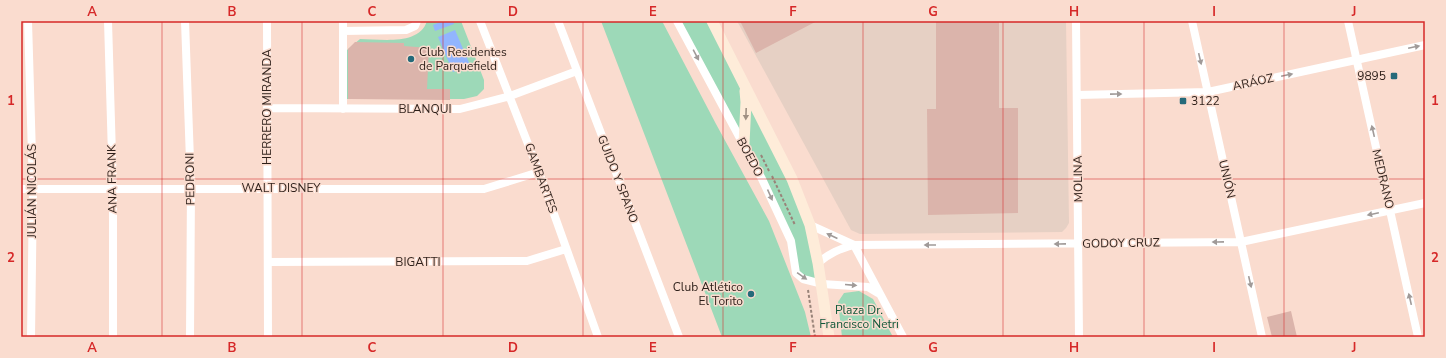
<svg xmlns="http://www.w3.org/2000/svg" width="1446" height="358" viewBox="0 0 1446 358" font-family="'Nunito Sans',sans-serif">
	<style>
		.industrial { fill: #e6d0c4 }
		.green { fill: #9dd9b8 }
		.water { fill: #92b5fe }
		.building { fill: #dbb4ab }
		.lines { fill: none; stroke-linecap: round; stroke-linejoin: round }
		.path { stroke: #998379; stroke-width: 2; stroke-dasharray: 3 2; stroke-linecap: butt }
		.minor { stroke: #fff; stroke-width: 8 }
		.secondary { stroke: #feecd9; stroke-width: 11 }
		.oneway { fill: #a09a98 }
		.oneway2 { fill: #a09083 }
		.grid { fill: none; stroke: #d62828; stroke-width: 1; stroke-opacity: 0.55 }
		.poi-dot { fill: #256a7a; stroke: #fadccf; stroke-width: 1.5 }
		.labels { text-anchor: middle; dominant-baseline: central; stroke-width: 3; stroke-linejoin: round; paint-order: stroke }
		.poi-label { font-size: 12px; fill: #2d1f19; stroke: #fadccf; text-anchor: start }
		.street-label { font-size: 12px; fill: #2d1f19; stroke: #fadccf }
		.park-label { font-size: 12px; fill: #0f5739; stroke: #fadccf }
		.neatline { fill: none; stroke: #d62828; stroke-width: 1.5 }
		.grid-label { font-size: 13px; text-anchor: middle; font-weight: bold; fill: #d62828 }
	</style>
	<rect width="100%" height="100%" fill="#fadccf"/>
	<!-- industrial -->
	<path class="industrial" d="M737,21H1066L1069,223L1066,228L1062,232L860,234L851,230Z"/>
	<!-- green -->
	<path class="green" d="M427,21H461L484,80V89L477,96L464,99H347V50L360,39C381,39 419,46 427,21Z
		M601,21H662L716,124L769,221L805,312L811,337H722Z
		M677,21H712L792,179L822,284L796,273L791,241Z
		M859,291L873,299L893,337H842L838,302L844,293Z"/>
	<!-- water -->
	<path class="water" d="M443,21H453L454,24L435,31L433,25Z
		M455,30L470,65L453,72L438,37Z"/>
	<!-- building -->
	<path class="building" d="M740,21H817L756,53Z
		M936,21H999V108H1018V213L928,215L927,109H936Z
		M355,42L404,43V46L429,48L427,89H450V100L348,99V49Z
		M1291,311L1297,337H1272L1267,317Z"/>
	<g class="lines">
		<!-- path -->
		<path class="path" d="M761,155L769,171
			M772,176L795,225
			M808,290L815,337"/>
		<!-- minor -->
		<path class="minor" d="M28,21L33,189L31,337
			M108,21L113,189V337
			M185,21L191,188L190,337
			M267,21L268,337
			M480,21L539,172L598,337
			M558,21L679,337
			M677,21L762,179L791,241L796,273L803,279L807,280L822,284L868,287L878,293
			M1076,21L1079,337
			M1192,21L1262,337
			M1348,21L1418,337
			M343,31L406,30L415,26L417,21
			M1077,95L1208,92L1425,45
			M267,108L460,109L510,96L577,71
			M343,109V21
			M21,189H484L539,172
			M810,225L854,245L903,337
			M268,262L527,261L566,249
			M818,263C830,253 839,249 854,245L1241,242L1425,203"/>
		<!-- secondary -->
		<path class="secondary" d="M712,21L792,179L810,225L818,263L829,337
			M744,144L746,102L745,91"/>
	</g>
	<!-- one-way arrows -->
	<defs><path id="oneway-solid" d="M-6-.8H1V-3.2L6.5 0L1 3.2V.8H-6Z"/></defs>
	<g class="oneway">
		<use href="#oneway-solid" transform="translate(1414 47) rotate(-12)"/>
		<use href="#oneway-solid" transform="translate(696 55) rotate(62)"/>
		<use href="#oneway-solid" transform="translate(1200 59) rotate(77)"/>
		<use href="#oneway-solid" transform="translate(1287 75) rotate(-12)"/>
		<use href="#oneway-solid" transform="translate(1116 94) rotate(-1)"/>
		<use href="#oneway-solid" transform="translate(1373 131) rotate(-103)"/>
		<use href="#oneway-solid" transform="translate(770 195) rotate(66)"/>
		<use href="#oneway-solid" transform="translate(1373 214) rotate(168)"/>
		<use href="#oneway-solid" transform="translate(832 236) rotate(-155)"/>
		<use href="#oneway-solid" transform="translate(1218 242) rotate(179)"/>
		<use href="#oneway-solid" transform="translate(1060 244) rotate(179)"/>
		<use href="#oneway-solid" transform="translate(930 245) rotate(180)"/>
		<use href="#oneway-solid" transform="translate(802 276) rotate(35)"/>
		<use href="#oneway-solid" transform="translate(1250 282) rotate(77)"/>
		<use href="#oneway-solid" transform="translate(851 285) rotate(5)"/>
		<use href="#oneway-solid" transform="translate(1410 299) rotate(-103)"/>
	</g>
	<use class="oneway2" href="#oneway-solid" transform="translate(746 114) rotate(92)"/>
	<!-- grid -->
	<path class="grid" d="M162,21V337M302,21V337M443,21V337M583,21V337M723,21V337M863,21V337M1003,21V337M1144,21V337M1284,21V337M21,179H1425"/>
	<!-- markers -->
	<g class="poi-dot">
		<circle cx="411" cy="59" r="4"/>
		<rect x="1390" y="72" width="8" height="8" rx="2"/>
		<rect x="1179" y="97" width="8" height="8" rx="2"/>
		<circle cx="751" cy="294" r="4"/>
	</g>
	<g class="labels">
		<!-- poi labels -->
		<g class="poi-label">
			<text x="419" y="52">Club Residentes<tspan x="419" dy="14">de Parquefield</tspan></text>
			<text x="1386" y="76" text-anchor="end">9895</text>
			<text x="1191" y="101">3122</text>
			<text x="743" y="287" text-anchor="end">Club Atlético<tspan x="743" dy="14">El Torito</tspan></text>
		</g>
		<!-- street labels -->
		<g class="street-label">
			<text transform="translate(1253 82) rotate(-12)">ARÁOZ</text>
			<text transform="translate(267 107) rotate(-90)">HERRERO MIRANDA</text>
			<text x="425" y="109">BLANQUI</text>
			<text transform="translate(750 157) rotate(62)">BOEDO</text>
			<text transform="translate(541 178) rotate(70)">GAMBARTES</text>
			<text transform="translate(112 179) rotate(-91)">ANA FRANK</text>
			<text transform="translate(190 179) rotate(-91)">PEDRONI</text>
			<text transform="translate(618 179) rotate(69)">GUIDO Y SPANO</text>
			<text transform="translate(1078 179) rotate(-91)">MOLINA</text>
			<text transform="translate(1227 179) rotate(77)">UNIÓN</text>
			<text transform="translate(1383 179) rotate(77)">MEDRANO</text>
			<text x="281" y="188">WALT DISNEY</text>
			<text transform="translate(32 191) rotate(-90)">JULIÁN NICOLÁS</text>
			<text transform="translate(1121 243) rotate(-1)">GODOY CRUZ</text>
			<text x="418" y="262">BIGATTI</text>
		</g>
		<!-- park labels -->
		<g class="park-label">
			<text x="859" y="310">Plaza Dr.<tspan x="859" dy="14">Francisco Netri</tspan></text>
		</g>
	</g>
	<!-- border -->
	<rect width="1446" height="358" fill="none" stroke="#fadccf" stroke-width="44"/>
	<rect x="22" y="22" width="1402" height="314" class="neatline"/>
	<g class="grid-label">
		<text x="92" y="16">A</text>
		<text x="232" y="16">B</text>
		<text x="372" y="16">C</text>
		<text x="513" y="16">D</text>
		<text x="653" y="16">E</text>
		<text x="793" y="16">F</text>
		<text x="933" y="16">G</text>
		<text x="1074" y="16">H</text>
		<text x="1214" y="16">I</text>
		<text x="1354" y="16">J</text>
		<text x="11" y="105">1</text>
		<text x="1435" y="105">1</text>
		<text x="11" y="262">2</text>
		<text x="1435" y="262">2</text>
		<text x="92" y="352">A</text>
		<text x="232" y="352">B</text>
		<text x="372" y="352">C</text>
		<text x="513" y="352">D</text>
		<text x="653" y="352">E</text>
		<text x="793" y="352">F</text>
		<text x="933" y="352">G</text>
		<text x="1074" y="352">H</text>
		<text x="1214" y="352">I</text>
		<text x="1354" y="352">J</text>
	</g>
</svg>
